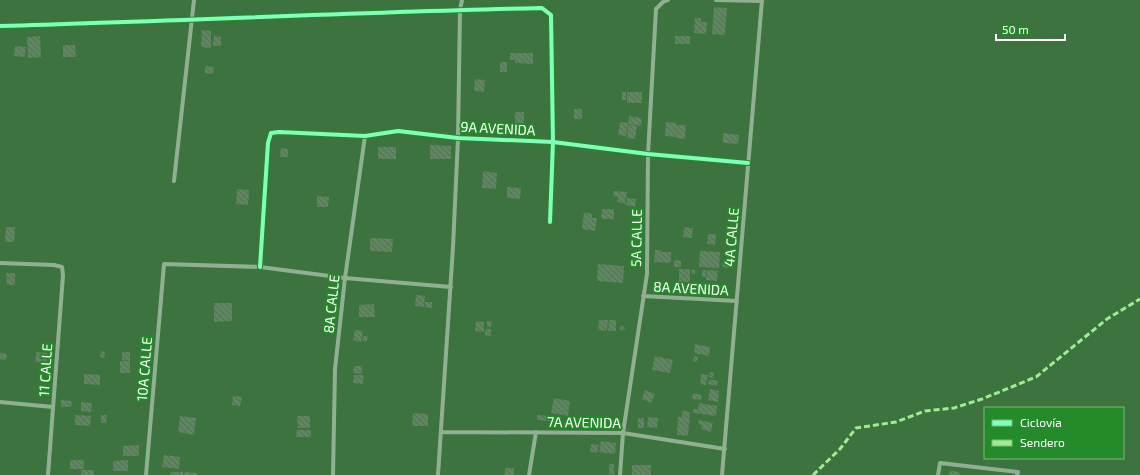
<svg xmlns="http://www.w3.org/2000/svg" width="1140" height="475" viewBox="0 0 1140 475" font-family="'Exo 2',sans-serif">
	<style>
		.building { fill: url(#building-back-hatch) }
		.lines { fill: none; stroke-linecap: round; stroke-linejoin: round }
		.street { stroke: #90b191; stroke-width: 4 }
		.quiet { stroke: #9fed91; stroke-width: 3; stroke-dasharray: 6 3; stroke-linecap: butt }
		.cycleway-casing { stroke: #258a2a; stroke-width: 6 }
		.cycleway { stroke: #80ffba; stroke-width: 4 }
		.labels { text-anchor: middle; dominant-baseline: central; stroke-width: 4; stroke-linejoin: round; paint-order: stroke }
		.street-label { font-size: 14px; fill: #fff; stroke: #258a2a }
	</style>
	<defs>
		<pattern id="building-back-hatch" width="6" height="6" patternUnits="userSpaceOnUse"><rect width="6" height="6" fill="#5d875e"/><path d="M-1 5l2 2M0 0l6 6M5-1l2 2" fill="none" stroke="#556c56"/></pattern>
	</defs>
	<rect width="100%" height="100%" fill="#3c733f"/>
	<!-- building -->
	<path class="building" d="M714,7L727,8L725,35L712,34Z
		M695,18H701V22H707L706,34L694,33Z
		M202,30L211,31V48L201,47Z
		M40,36L41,57L28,58L27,37Z
		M214,36L221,37V46H213Z
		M675,36H690V44H675Z
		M63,45H75L76,57H63Z
		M15,46L26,47L25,57L14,56Z
		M510,53H515V60H510Z
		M515,53H533V64L515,63Z
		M500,62H507V72H500Z
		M205,66L214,67L213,74L205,73Z
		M475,79L485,80L484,92L474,91Z
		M622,92H626V100H622Z
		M627,92H642V103H627Z
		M574,109H582V119H574Z
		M515,112H524V123H515Z
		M629,116L642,118L641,126L628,124Z
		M620,122L628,123L626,136L618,135Z
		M666,122L677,123L676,137L665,136Z
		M628,125L637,126L635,139L627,138Z
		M677,125H686L685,139L676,138Z
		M723,133L739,135L738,144L723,143Z
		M430,145L451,146V159H430Z
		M378,147H396V159H378Z
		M281,148L288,149V157H280Z
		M483,171L497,173L496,189L482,188Z
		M507,187L521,188L520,199L507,198Z
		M237,189L249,190L248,205L236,204Z
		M614,191L627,192L625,204L617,202L618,197L613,196Z
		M317,196L329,197L328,207H317Z
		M627,198L636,199L635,207L626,205Z
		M602,209H614V219H601Z
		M584,212L592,214V218H597L595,231L582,229Z
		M6,227H15L14,242H5Z
		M684,227L693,228L692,238L683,237Z
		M708,234H716L715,245L707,244Z
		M370,238L393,239L392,252L370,251Z
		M655,250H661V252H671V263L654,262Z
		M700,251L720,252L719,268L699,267Z
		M674,260L681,261V267H674Z
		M723,262L733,263V268L722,267Z
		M598,264L624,266L623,283L597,281Z
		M679,269H690V282H679Z
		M691,270H695V274H692Z
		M702,270H706V277H702Z
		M707,270L718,271L717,281L706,280Z
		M6,273H15V285H7Z
		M416,295L425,296L424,307L415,306Z
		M425,302H432V308L425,307Z
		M214,303H232V321L214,322Z
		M374,304L375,317H359V305Z
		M599,320H608L607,331L598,330Z
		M609,320H616V331H608Z
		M476,321L484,322V332L475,331Z
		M487,321H492L491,327H487Z
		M622,325L625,329L622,331L619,328Z
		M485,329H491V336L485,335Z
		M355,330L363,331L361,342L353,340Z
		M363,336H368L367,341H362Z
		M695,344L710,347L709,356L694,353Z
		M101,351L105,352L104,358L100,357Z
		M36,352L48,353L47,363L35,362Z
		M122,352H130V361L122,360Z
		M0,353L7,354L6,360L0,359Z
		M655,356L673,360L670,373L652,370Z
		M694,356L698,357L697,362L693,361Z
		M120,361H130V373H120Z
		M354,366H362V374L353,373Z
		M710,372L714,373L713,378L709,377Z
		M84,374L100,375V385L84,384Z
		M701,374L708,375L706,385L700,384Z
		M354,375H364L363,384L353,383Z
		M709,379L718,381L717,386L708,384Z
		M710,389L719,391L718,402L708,400Z
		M645,390L655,394L651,403L642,399Z
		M693,393L702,395L701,400L692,399Z
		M233,396L242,397L240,406L232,405Z
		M554,398L570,401L568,416L551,413Z
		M61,400L72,401L71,407H61Z
		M81,402L92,403L91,412L81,411Z
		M699,403L717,406L716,416L693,413V409H698Z
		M682,411L690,412L688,436L677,435L678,417H682Z
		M413,413L428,414V426H412Z
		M75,415L91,416L90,426L75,425Z
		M101,415H107L106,423H101Z
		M537,415L557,417V422L537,420Z
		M180,416L196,418L194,435L178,432Z
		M297,416H310V428H298Z
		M648,417L658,418L657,428L647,427Z
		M638,418H644V428H638Z
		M699,420L713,423L711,432L701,429L702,425L698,424Z
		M297,430H311V437H296Z
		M601,441L616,443L615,454L599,452Z
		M591,444L599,445L597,453L590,452Z
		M139,445V456H123V446Z
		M164,455L180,457L179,469L162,467Z
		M998,458H1008L1007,460L998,459Z
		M70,460H84V469H70Z
		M128,460V471H113V461Z
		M609,464H614V474L609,475Z
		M632,465H651V475H632Z
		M505,468H514V475H505Z
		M81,470H94V475H81Z
		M950,470L961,473L960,475H949Z
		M171,472H183V475H170Z
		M184,472L197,473V475H184Z"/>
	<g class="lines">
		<!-- street -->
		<path class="street" d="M716,0L762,1
			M0,26C181,21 361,12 542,8L551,15L553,142L550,222
			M174,181L194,0
			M0,263L54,265L62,267L63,275L48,475
			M260,267L268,143L271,133L279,132L365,136L398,131L458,138L553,142L648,154L748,163
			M643,296L737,301
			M0,402L53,407
			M442,432L623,433L725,449
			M146,475L164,264L260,267L345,278L451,287
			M333,475L335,369L345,278L365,136
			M438,475L453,247L458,138L460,10L462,0
			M529,475L536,432
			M620,475L623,433L647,274L648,154L656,9L663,2L668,0
			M722,475L762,0
			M938,475L940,463L1018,472L1017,475"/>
		<!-- quiet -->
		<path class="quiet" d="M813,475L840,449L856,428L896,422L925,411L954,408L982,399L1036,377L1107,319L1140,299"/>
		<defs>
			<path id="cycleway" d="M0,26C181,21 361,12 542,8L551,15L553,142L550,222
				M260,267L268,143L271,133L279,132L365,136L398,131L458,138L553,142L648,154L748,163"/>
		</defs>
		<!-- cycleway casing -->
		<use href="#cycleway" class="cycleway-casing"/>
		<!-- cycleway -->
		<use href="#cycleway" class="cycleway"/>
	</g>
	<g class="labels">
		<!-- street labels -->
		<g class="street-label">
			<text transform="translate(498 128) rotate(3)">9A AVENIDA</text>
			<text transform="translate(731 237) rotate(-85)">4A CALLE</text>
			<text transform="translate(636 238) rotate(-89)">5A CALLE</text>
			<text transform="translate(691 288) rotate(3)">8A AVENIDA</text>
			<text transform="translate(331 304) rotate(-84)">8A CALLE</text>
			<text transform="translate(144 369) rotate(-85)">10A CALLE</text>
			<text transform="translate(45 370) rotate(-86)">11 CALLE</text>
			<text transform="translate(584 422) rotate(1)">7A AVENIDA</text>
		</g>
	</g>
	<!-- legend -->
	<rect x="984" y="407" width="140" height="52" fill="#258a2a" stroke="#7cb97f"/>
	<rect x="992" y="420" width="20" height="6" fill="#80ffba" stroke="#7cb97f"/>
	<text x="1020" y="427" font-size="12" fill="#ffffff">Ciclovía</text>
	<rect x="992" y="440" width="20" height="6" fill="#9fed91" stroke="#7cb97f"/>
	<text x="1020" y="447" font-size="12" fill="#ffffff">Sendero</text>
	<!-- scale -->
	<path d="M996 34v6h69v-6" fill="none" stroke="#ffffff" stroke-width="2"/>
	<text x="1002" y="34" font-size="12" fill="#ffffff" stroke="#258a2a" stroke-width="3" paint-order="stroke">50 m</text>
</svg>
